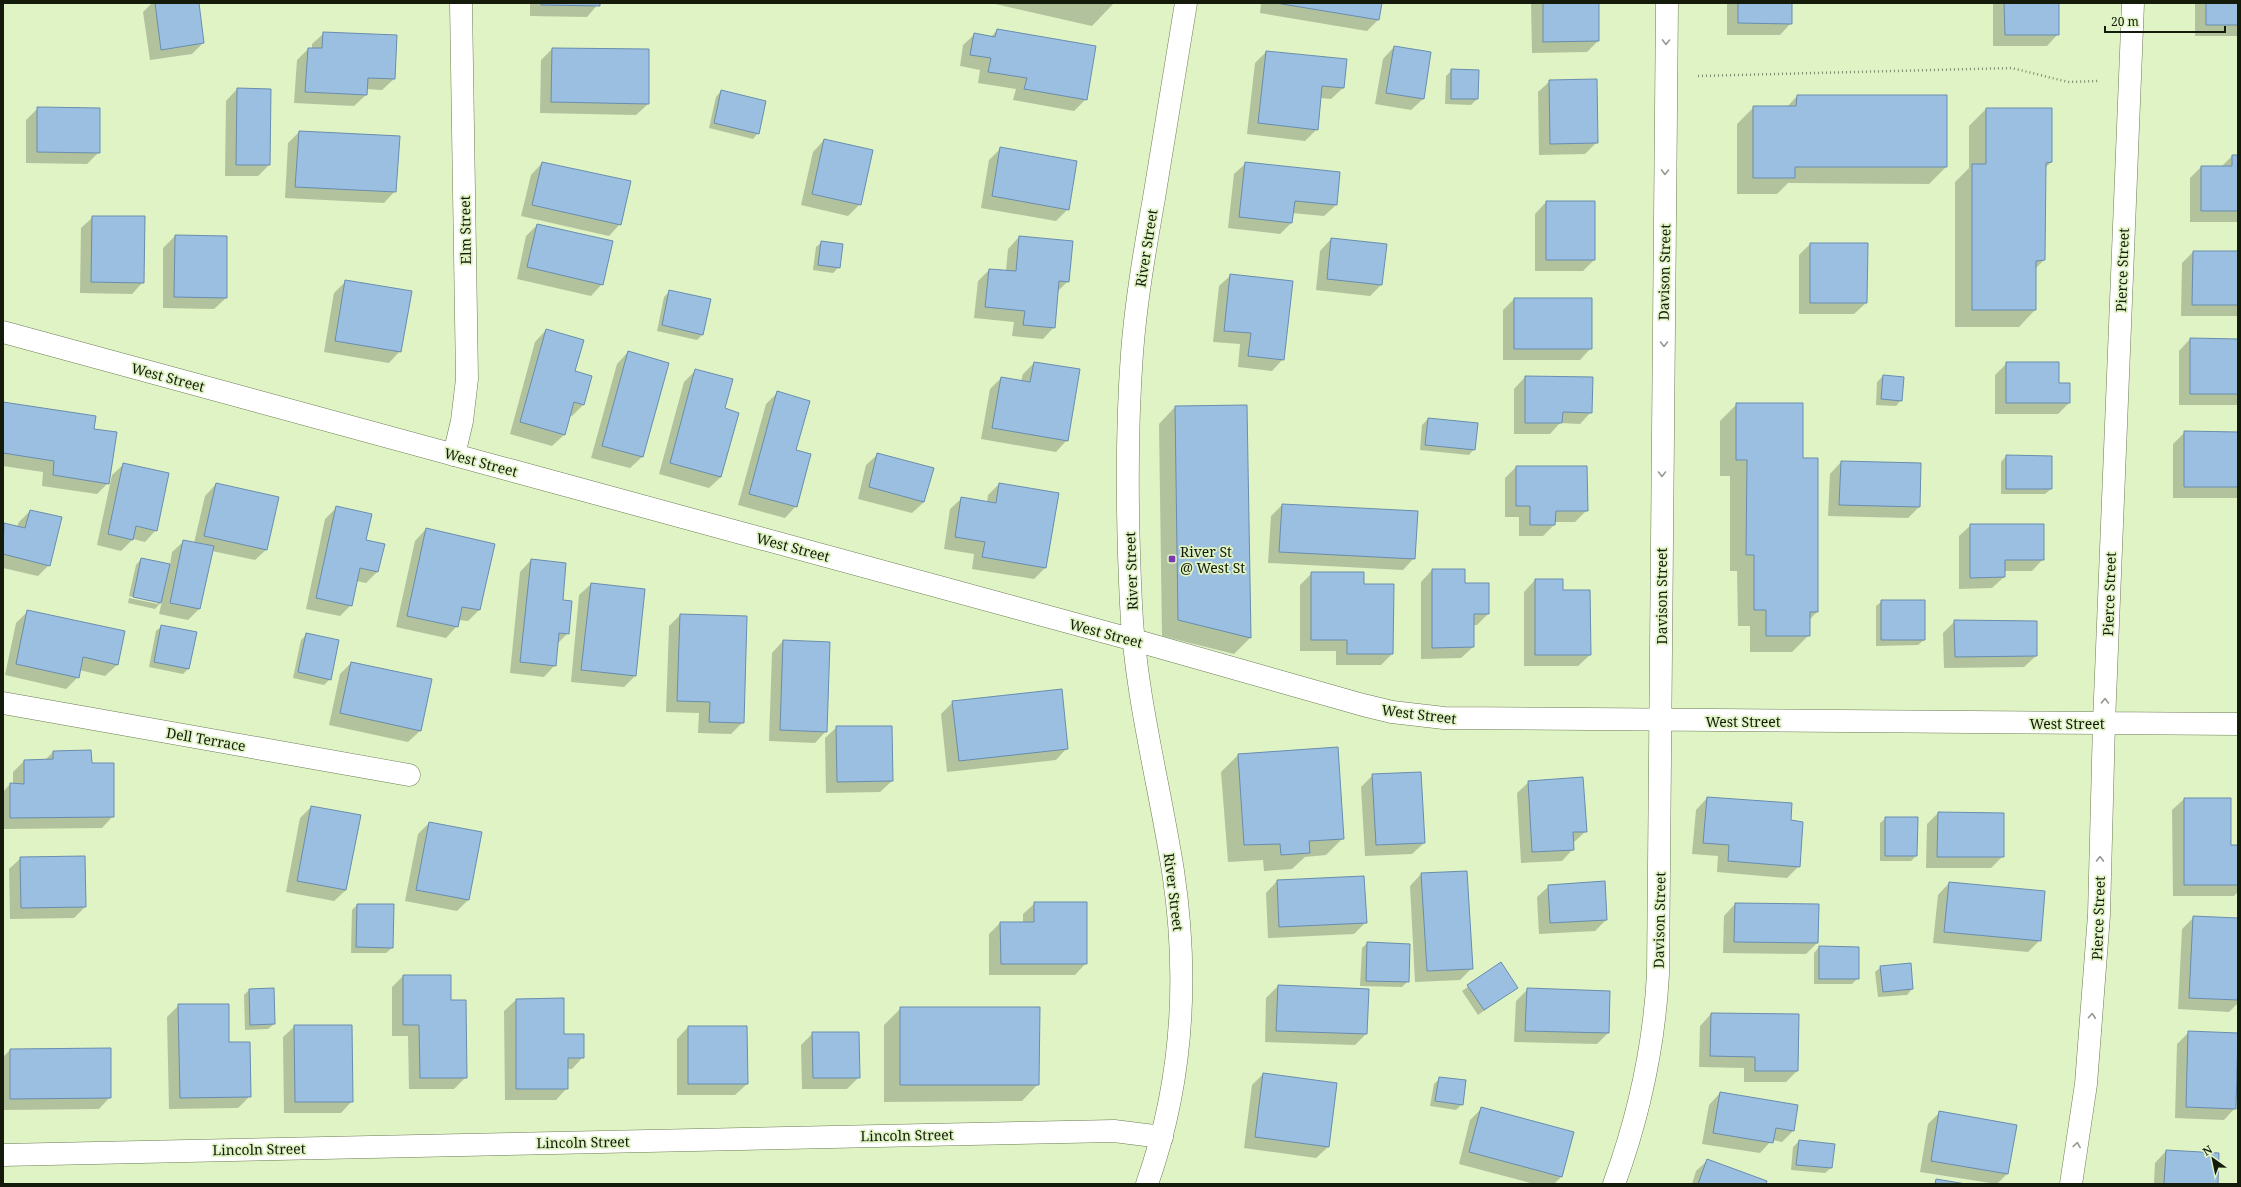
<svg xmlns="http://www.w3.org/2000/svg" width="2241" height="1187" viewBox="0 0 2241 1187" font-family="'Noto Serif',serif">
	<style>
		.shadow { fill: #0003 }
		.building { fill: #9abfe1; stroke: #698dad }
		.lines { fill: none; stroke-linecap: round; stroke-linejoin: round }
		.minor-casing { stroke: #6c7c54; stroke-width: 23 }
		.secondary-casing { stroke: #6c7c54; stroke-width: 23 }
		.path { stroke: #7d8a6b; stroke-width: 2.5; stroke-dasharray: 1 3; stroke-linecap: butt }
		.minor { stroke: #fff; stroke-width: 22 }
		.secondary { stroke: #fff; stroke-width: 22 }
		.oneway { stroke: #969891 }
		.poi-dot { fill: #7a39ae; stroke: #dff3c5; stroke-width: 1.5 }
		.labels { text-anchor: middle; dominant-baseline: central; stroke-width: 3.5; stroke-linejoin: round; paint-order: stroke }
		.street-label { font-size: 14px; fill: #151b0b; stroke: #dff3c5 }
		.poi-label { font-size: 14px; fill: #151b0b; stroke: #dff3c5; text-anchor: start }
	</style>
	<rect width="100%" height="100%" fill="#dff3c5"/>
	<!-- shadow -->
	<path class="shadow" d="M152,3H198L203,43L192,54L150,60L143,12Z
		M530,3H599L587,17L530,16Z
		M991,3H1114L1092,26Z
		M1261,3H1381L1378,20L1367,31L1260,13Z
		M1531,3H1598V41L1587,52L1532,53Z
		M1727,3H1791V23L1780,35H1727Z
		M1993,3H2058V34L2047,46H1993Z
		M2195,3H2238V36H2195Z
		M997,30L1086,99L1074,111L1013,100L1016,89L978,83L980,70L960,66L963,45L975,34L991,37Z
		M324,33L394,79L382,90L366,89V95L354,106L294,103L297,60L308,49H312V44Z
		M1394,47L1423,99L1411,110L1375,104L1383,59Z
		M552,49L648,104L636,115L540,113L541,60Z
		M1266,52L1346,60L1343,88L1331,99L1320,98L1317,129L1305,141L1247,134L1255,63Z
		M1452,70L1478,71L1477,99L1471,105L1445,104L1446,76Z
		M1550,81L1597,142L1585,154L1539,155L1538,92Z
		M237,89L269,165L258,176H225L226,101Z
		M721,91L758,133L753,139L709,128L716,97Z
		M1797,96L1946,167L1929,184L1788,183L1777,194H1737V124L1754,107H1787Z
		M38,108L99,152L87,164L26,163V120Z
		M1986,109L2051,162L2045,168L2044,260L2035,269V310L2019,327H1955V182L1969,168V126Z
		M299,132L395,191L384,203L285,198L288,143Z
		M824,140L860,204L848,216L801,205L813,152Z
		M1001,148L1068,209L1056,221L981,208L989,160Z
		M2232,156H2238V222H2190V178L2201,167H2221Z
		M542,163L620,224L609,236L521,216L531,175Z
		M1246,163L1339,172L1336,205L1324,216L1292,213L1291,223L1280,234L1228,228L1234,174Z
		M1546,202L1594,260L1583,271H1535V214Z
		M93,217L143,282L132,294L80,293L81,228Z
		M537,225L602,284L591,296L517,279L526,236Z
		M175,236L226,237V298L214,309L163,308V248Z
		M1019,237L1068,281L1057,292L1054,327L1043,339L1012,336L1014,322L974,318L978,281L989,270L1006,271L1008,249Z
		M1331,239L1381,285L1370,296L1316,290L1320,251Z
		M822,242L839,267L833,273L813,270L816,247Z
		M1810,244L1866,303L1854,314H1799V255Z
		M2193,252H2238V316H2181L2182,263Z
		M1231,275L1283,359L1272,371L1238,367L1240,344L1213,342L1219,286Z
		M346,281L400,351L389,363L324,352L334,293Z
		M670,291L703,334L697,340L657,331L664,297Z
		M1514,299L1591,348L1580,360H1503V310Z
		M546,330L574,372L583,405L572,416L569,415L564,435L552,446L510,434L535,342Z
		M2190,339L2238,340V405H2179V351Z
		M628,352L668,363L642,457L630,468L591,458L617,364Z
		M1034,363L1067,440L1056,452L981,439L990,389L1001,378L1021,381L1023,374Z
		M2007,363L2058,384L2069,403L2058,414H1995V375Z
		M696,370L724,409L721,477L709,488L659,474L684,382Z
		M1883,376L1901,400L1896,406L1876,405L1877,382Z
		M1525,377L1591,412L1580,424L1560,423L1550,434H1514V389Z
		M777,393L795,451L796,506L785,518L738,505L766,404Z
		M3,403L92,430L108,483L97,494L42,486L43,472L3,466Z
		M1737,404L1802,460L1817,612L1809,620V635L1792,652H1750V626H1738L1737,571H1730V476H1720V421Z
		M1175,407L1250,638L1234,654L1162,636L1159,424Z
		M1428,419L1474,449L1469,455L1420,450L1422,425Z
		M2185,432L2238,433V498H2173V444Z
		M878,454L933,469L924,502L912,513L858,499L866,465Z
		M2006,456L2051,489L2045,494H2001V462Z
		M1841,462L1919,507L1908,518L1828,516L1830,474Z
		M124,464L156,530L145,542L133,539L121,551L97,545L112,475Z
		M1516,467H1586L1587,510L1575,522H1555L1554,525L1543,536H1519V517H1505V478Z
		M216,484L267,549L255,560L212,551L199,609L188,620L159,614L162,601L155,609L128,603L129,598L158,604V602L129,596L136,565L141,559L170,565L172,552L184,541L194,543L205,496Z
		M999,484L1058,494L1045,568L1034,579L972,569L974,554L944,549L950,509L962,498L987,502L988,495Z
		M1282,505L1414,558L1403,570L1268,563L1271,516Z
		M337,507L365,541L378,571L366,583L356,581L351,605L340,616L306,609L325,519Z
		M30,511L49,565L38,576L3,568V526L5,524L17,527L19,522Z
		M1971,525L2043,559L2032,571H2004V577L1992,588L1959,589V536Z
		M426,529L494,544L479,610L468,621L459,620L457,626L446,638L396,627L415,541Z
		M531,560L561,600L568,633L557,644L555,665L544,677L510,673L520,572Z
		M1432,570L1464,584L1488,614L1477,625H1473V647L1461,658L1421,659V582Z
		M1312,573L1363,585L1392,654L1381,665H1336V651H1300V585Z
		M1535,580L1590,655L1578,666H1524V592Z
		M591,584L635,676L624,687L571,682L579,595Z
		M1882,601L1924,640L1918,645L1876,646V606Z
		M28,611L117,665L105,676L79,670L78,677L66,689L5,675L16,623Z
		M680,615L743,722L731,734L698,733L699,713L666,712L669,626Z
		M1955,621L2036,656L2024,667L1944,668L1943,633Z
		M162,626L188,669L183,674L149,667L156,631Z
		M307,634L330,679L324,685L293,678L301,640Z
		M783,641L826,731L815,743L769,741L772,653Z
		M351,663L420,731L408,742L329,725L340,674Z
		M953,702L1067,748L1056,760L947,772L941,714Z
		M837,727L892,781L880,792L826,793L825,738Z
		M53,752L91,764L113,816L102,828L3,829V792L10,784L13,785V772L24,761H44Z
		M1238,755L1343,838L1326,855L1305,857L1292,869L1264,871L1263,860L1228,862L1221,772Z
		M1373,775L1424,843L1412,854L1365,856L1361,787Z
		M1529,782L1586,831L1573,843V849L1562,861L1521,863L1517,793Z
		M1707,798L1790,821L1799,866L1787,878L1717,872L1718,856L1692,854L1696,810Z
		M2184,799H2230V846H2238V892L2234,896H2173L2172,810Z
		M311,807L360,816L346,890L334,901L286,892L300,818Z
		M1938,813L2003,856L1991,868H1926L1927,824Z
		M1886,818L1916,856L1911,861H1880V823Z
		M429,823L468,900L457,911L405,901L418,834Z
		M21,858L85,907L74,918L10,919L9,869Z
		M1421,874L1472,968L1460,980L1415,982L1410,886Z
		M1277,881L1366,922L1354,934L1268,938L1266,893Z
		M1949,883L2040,940L2028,952L1933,943L1938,895Z
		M1549,886L1606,920L1595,931L1539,934L1537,897Z
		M1035,903L1086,963L1075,975H989V934L1000,923H1023V914Z
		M1735,904L1817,943L1806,954L1723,953L1724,916Z
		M357,905L392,948L386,953H351L352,910Z
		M2193,918L2238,919V1003L2229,1012L2178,1009L2182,929Z
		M1367,943L1408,981L1402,987L1360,986L1362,948Z
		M1819,947L1858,978L1852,984H1814V953Z
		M1501,964L1516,988L1478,1015L1462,991Z
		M1881,967L1912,989L1907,995L1878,997L1875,972Z
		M403,976L450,1001L466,1077L454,1089H409L408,1036H392V987Z
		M1278,986L1368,990L1366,1034L1355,1045L1265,1042L1266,998Z
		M249,990L274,1024L268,1029L245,1030L244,995Z
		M1527,990L1608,1033L1597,1044L1514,1042L1516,1001Z
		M563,999L564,1035L583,1057L572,1069H567V1088L556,1100H505L504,1011L516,1000Z
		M179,1005L228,1043L250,1096L238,1108L169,1109L167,1017Z
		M901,1008L1038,1084L1022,1101L884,1102V1025Z
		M1711,1014L1798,1015L1797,1071L1786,1082H1744V1068L1699,1067L1700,1026Z
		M295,1026L352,1101L341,1113H284L283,1037Z
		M688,1027L747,1084L735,1095H677V1039Z
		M2189,1032L2235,1108L2224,1120L2175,1118L2177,1044Z
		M813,1033L859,1077L847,1089H802L801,1045Z
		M10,1050L110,1097L99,1109L3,1110V1057Z
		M1263,1074L1328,1147L1316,1158L1244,1148L1252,1085Z
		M1440,1078L1462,1104L1456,1110L1430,1106L1434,1084Z
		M1720,1093L1793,1131L1782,1142L1772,1140L1760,1153L1702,1144L1709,1105Z
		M1482,1108L1573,1133L1561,1177L1554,1184H1534L1459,1164L1470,1120Z
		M1940,1112L2007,1174L1997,1184L1920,1172L1928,1124Z
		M1799,1141L1831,1168L1825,1173L1791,1170L1793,1147Z
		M2166,1151L2217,1184H2154L2155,1163Z
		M1708,1160L1765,1184H1692L1696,1171Z"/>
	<!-- building -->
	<path class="building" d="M155,3H199L204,43L161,50Z
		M541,3H600V6L541,5Z
		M1276,3H1382L1379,20Z
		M1543,3H1599V41L1543,42Z
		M1738,3H1792V24L1738,23Z
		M2004,3H2059V35H2005Z
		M2206,3H2238V25H2206Z
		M997,29L1096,46L1087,100L1024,89L1027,78L988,72L991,58L970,55L974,33L995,37Z
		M323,32L397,35L395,79L368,78L367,95L305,92L308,48H322Z
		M1394,46L1431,52L1424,99L1386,93Z
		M552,48L649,49V104L551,102Z
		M1266,51L1347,59L1344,88L1322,86L1318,130L1258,123Z
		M1451,69L1479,70L1478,99H1451Z
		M1597,79L1598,143L1550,144L1549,80Z
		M237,88L271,89L270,165H236Z
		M721,90L766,101L759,134L714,123Z
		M1797,95H1947V167H1795V178H1753V106H1796Z
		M37,107L100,108V153L37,152Z
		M1986,108H2052V162L2046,163L2045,260L2036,261V310H1972V164H1986Z
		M299,131L400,136L396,192L295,187Z
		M824,139L873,150L861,205L812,194Z
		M1000,147L1077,161L1069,210L992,196Z
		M2232,155H2238V211H2201V166H2232Z
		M542,162L631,181L621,225L532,205Z
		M1245,162L1340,172L1337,205L1295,201L1292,223L1239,217Z
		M1546,201H1595V260H1546Z
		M92,216H145L144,283L91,282Z
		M537,224L613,241L603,285L527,267Z
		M175,235L227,236V298L174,297Z
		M1019,236L1073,241L1069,282L1059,281L1055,328L1023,325L1025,311L985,307L989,269L1016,271Z
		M1331,238L1387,244L1382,285L1327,279Z
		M821,241L843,244L840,268L818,265Z
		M1810,243H1868L1867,303H1810Z
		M2193,251H2238V305H2192Z
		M1230,274L1293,281L1284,360L1248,356L1251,333L1224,331Z
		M345,280L412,291L401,352L335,341Z
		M669,290L711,299L703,335L662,325Z
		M1514,298H1592V349H1514Z
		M546,329L584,340L575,371L592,376L584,405L574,402L565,435L520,422Z
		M2190,338L2238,339V394H2190Z
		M628,351L669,363L643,457L602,446Z
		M1034,362L1080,369L1068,441L992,428L1001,377L1030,382Z
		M2006,362H2059V383H2070V403H2006Z
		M695,369L733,379L725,408L739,413L721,477L670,463Z
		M1883,375L1904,377L1902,401L1881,399Z
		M1525,376L1593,377L1592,413L1563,412L1562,423H1525Z
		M777,391L810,401L796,450L811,454L797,507L749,494Z
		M3,402L96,416L94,429L117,432L109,484L53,475L54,461L3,453Z
		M1736,403H1803V458H1818V612H1810V636H1766V610H1754V555H1746L1747,460H1736Z
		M1247,405L1251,638L1178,620L1175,406Z
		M1428,418L1478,423L1475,450L1425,445Z
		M2184,431L2238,432V487H2184Z
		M877,453L934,468L924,502L869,487Z
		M2006,455L2052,456V489H2006Z
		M1841,461L1921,463L1920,507L1839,505Z
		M123,463L169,473L157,531L136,526L133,540L108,534Z
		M1516,466H1587L1588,511H1556L1555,525H1530V506H1516Z
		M216,483L279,497L267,550L204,536Z
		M999,483L1059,493L1046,568L982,557L985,542L955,537L961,497L996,503Z
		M1282,504L1418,511L1415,559L1279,552Z
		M336,506L372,514L366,540L385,544L378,572L360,568L352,606L316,598Z
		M30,510L62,517L50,566L3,554L4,523L25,528Z
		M1970,524H2044V560H2005V577L1970,578Z
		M426,528L495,544L480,610L462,607L458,627L407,616Z
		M183,540L214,546L200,609L170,603Z
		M141,558L170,564L161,603L133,597Z
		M531,559L566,563L563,600L572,601L569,634L559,633L556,666L520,662Z
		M1432,569H1465V583H1489V614H1474V647L1432,648Z
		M1311,572H1364V584H1394L1393,654H1347V640H1311Z
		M1535,579H1563V590H1590L1591,655H1535Z
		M591,583L645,589L636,676L581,670Z
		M1881,600H1925V640H1881Z
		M27,610L125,631L118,665L83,657L79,678L16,664Z
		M680,614L747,616L744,723L709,722L710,702L677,701Z
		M1954,620L2037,621V656L1955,657Z
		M161,625L197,632L189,669L154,662Z
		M306,633L339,640L331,680L298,672Z
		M783,640L830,642L827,732L780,730Z
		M351,662L432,679L421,731L340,713Z
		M1062,689L1068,749L959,761L952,701Z
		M836,726H892L893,781L837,782Z
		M1338,747L1344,839L1309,841L1310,853L1281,855L1280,844L1244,845L1238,754Z
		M91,750L92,763H114V817L10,818V783L24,784V760L53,759V751Z
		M1421,772L1425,843L1376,845L1372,774Z
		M1583,777L1587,832H1573L1574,850L1532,852L1528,781Z
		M1707,797L1792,803L1791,820L1803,822L1800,867L1728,861L1729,845L1703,843Z
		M2184,798H2231V845H2238V885H2184Z
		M311,806L361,815L346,890L297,881Z
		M1938,812L2004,813V857H1937Z
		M1885,817H1918L1917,856H1885Z
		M429,822L482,832L469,900L416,890Z
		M85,856L86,907L21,908L20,857Z
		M1467,871L1473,969L1427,971L1421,873Z
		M1364,876L1367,923L1279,927L1277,880Z
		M1605,881L1607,920L1550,923L1548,885Z
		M1949,882L2045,891L2041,941L1944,932Z
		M1034,902H1087V964H1001L1000,922H1034Z
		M1735,903L1819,904L1818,943L1734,942Z
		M357,904H394L393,948L356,947Z
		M2193,916L2238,918V1000L2189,998Z
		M1367,942L1410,944L1409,982L1366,981Z
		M1819,946L1859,947V979H1819Z
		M1501,962L1518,988L1484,1010L1467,985Z
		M1911,963L1913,989L1883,992L1880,966Z
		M403,975H451V1000H466L467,1078H420L419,1025H403Z
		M1278,985L1369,989L1367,1034L1276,1031Z
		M274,988L275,1024L250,1025L249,989Z
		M1527,988L1610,991L1609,1033L1525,1031Z
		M564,998V1034H584V1058H568V1089H516V999Z
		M178,1004H229V1042H250L251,1097L180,1098Z
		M900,1007H1040L1039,1085H900Z
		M1711,1013L1799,1014L1798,1071H1755V1057L1710,1056Z
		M294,1025H352L353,1102H295Z
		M688,1026H747L748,1084H688Z
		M2188,1031L2238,1033L2236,1109L2186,1107Z
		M812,1032H859L860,1078H813Z
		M111,1048V1098L10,1099V1049Z
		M1263,1073L1337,1083L1329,1147L1255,1137Z
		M1439,1077L1466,1080L1463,1105L1435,1101Z
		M1720,1092L1798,1105L1794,1131L1776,1128L1773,1143L1713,1133Z
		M1481,1107L1574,1132L1562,1177L1469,1152Z
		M1939,1111L2017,1125L2008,1174L1931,1161Z
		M1799,1140L1835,1144L1832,1168L1796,1165Z
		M2166,1150L2219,1153L2218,1184H2164Z
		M1707,1159L1767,1181L1766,1184H1698Z
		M1936,1179L1966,1184H1935Z"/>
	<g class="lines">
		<defs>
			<path id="minor" d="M454,455L462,421L467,379L461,3
				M1134,640L1363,705L1392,712L1444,718L2238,724
				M3,703L409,775
				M3,1155L1114,1131L1162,1137
				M1614,1184C1639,1116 1654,1047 1658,974L1667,3
				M2071,1184L2086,1084L2099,915L2104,723L2133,3"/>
			<path id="secondary" d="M3,332L1134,640
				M1147,1184C1183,1082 1189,977 1173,871C1159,782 1135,694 1131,604C1127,521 1126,436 1132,353C1136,301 1145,249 1154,198C1165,133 1175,68 1186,3"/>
		</defs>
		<!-- minor casing -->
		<use href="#minor" class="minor-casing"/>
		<!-- secondary casing -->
		<use href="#secondary" class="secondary-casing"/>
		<!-- path -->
		<path class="path" d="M1698,76L2012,68L2068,82L2098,81"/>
		<!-- minor -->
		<use href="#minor" class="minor"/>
		<!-- secondary -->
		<use href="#secondary" class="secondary"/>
	</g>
	<!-- one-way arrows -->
	<defs><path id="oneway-chevron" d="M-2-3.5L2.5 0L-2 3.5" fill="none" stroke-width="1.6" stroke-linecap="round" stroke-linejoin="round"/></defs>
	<g class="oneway">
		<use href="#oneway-chevron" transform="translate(1666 42) rotate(91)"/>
		<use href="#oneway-chevron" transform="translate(1665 172) rotate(91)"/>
		<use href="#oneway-chevron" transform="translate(1664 344) rotate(90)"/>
		<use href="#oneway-chevron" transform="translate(1662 474) rotate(90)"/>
		<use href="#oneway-chevron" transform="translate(2105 701) rotate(-88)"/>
		<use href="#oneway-chevron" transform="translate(2100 859) rotate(-89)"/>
		<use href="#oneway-chevron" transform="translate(2092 1016) rotate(-86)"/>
		<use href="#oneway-chevron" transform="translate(2077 1145) rotate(-81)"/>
	</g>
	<!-- markers -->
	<rect class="poi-dot" x="1168" y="555" width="8" height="8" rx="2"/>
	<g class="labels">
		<!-- street labels -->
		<g class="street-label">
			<text transform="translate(465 230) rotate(-91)">Elm Street</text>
			<text transform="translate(1146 248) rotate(-81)">River Street</text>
			<text transform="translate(2122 270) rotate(-88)">Pierce Street</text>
			<text transform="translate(1664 272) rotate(-89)">Davison Street</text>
			<text transform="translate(168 377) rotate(15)">West Street</text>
			<text transform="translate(481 462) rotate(15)">West Street</text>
			<text transform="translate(793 547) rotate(15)">West Street</text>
			<text transform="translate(1131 571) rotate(-92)">River Street</text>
			<text transform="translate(2109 594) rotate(-88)">Pierce Street</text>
			<text transform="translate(1661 596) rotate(-90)">Davison Street</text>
			<text transform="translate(1106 633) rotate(15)">West Street</text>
			<text transform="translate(1419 714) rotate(7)">West Street</text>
			<text x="1743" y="721">West Street</text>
			<text x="2067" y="723">West Street</text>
			<text transform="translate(206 739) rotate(10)">Dell Terrace</text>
			<text transform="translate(1174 892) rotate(83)">River Street</text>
			<text transform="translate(2098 918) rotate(-88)">Pierce Street</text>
			<text transform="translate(1659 920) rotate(-89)">Davison Street</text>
			<text transform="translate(907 1135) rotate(-1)">Lincoln Street</text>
			<text transform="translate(583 1142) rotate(-1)">Lincoln Street</text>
			<text transform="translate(259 1149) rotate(-1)">Lincoln Street</text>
		</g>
		<!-- poi labels -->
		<g class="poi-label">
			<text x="1180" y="551">River St<tspan x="1180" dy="16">@ West St</tspan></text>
		</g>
	</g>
	<!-- border -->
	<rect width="2241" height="1187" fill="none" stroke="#151b0b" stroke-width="8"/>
	<!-- north arrow -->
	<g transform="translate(2213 1159) rotate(327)" stroke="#dff3c5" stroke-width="3" paint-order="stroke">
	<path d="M0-3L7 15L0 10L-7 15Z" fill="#151b0b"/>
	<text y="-6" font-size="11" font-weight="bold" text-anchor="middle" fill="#151b0b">N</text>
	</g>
	<!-- scale -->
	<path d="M2105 26v6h120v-6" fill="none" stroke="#151b0b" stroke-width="2"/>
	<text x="2111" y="26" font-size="12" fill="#151b0b" stroke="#dff3c5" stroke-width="3" paint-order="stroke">20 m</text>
</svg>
